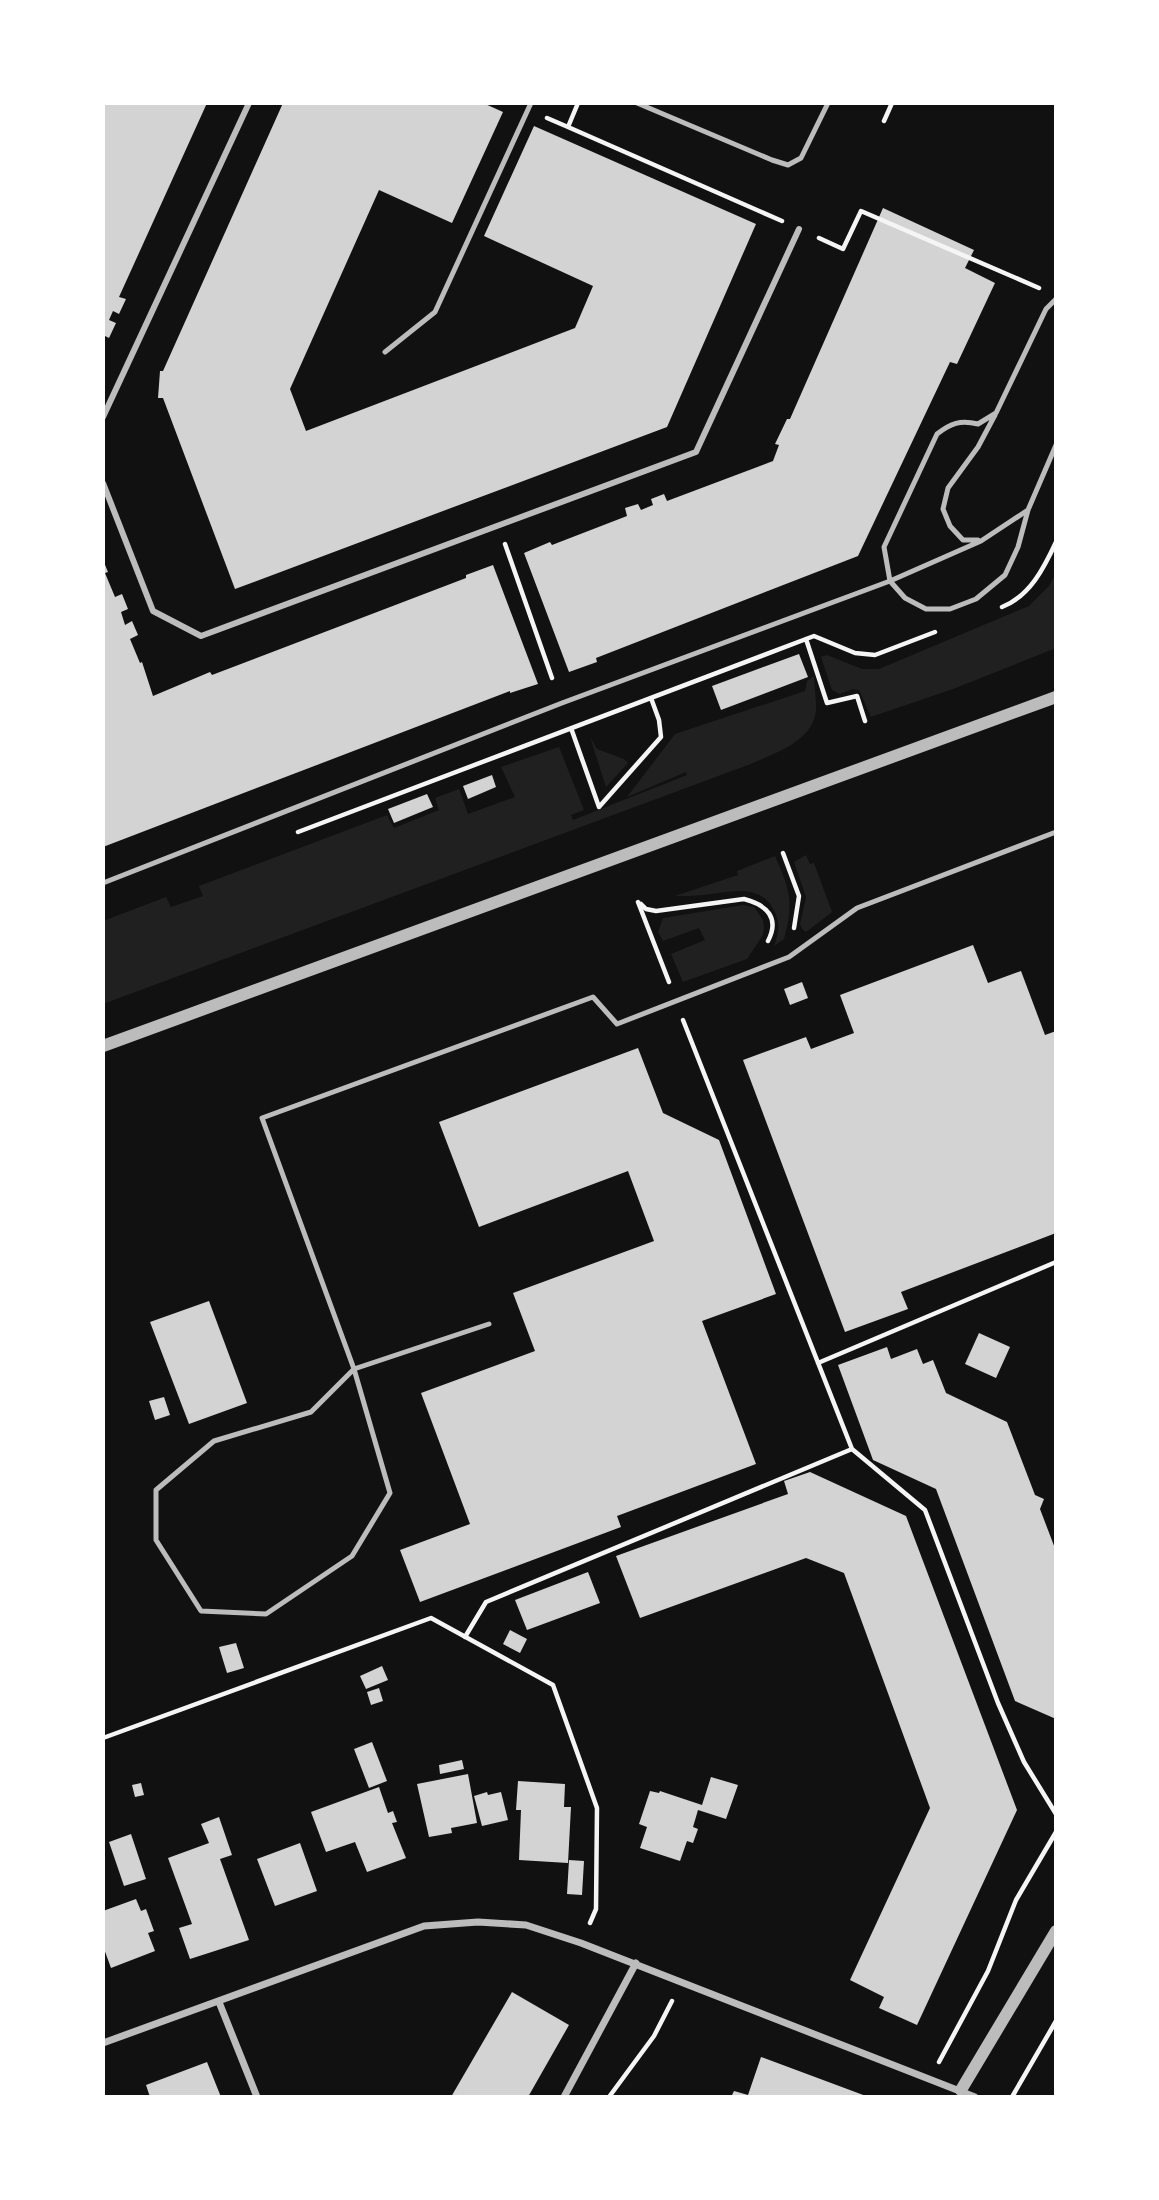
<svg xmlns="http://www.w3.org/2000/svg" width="1159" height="2200" viewBox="0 0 1159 2200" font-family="Lora,serif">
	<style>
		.green { fill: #202020 }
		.building { fill: #d3d3d3 }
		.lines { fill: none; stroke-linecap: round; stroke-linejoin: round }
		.path { stroke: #f5f5f5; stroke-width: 4.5 }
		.service { stroke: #bcbcbc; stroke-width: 5 }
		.pedestrian { stroke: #bcbcbc; stroke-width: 6 }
		.minor { stroke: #bcbcbc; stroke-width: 7 }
		.tertiary { stroke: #bcbcbc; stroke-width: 12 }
	</style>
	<rect width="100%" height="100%" fill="#111"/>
	<!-- green -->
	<path class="green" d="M1056,573V648L953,689L871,717L859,690L853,689L839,694L832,690L821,657L827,655L862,669H879L1029,606L1049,586Z
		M814,676C814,689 818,705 815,716C808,744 770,755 748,765L103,1004V921L166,897L171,907L203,896L199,886L387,815L394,828L439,810L435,798L459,789L468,814L515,797L501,767L559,747L584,810L571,815L573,820L687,775L686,772L627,797L675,734L805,691L807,681Z
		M590,737L597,749L624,759L628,763L606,787Z
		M806,855L810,864L814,863L832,912L806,932L802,929L800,924L806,897L794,862Z
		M775,856C790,890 794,902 784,939L774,946C779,933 781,922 773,909C759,882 727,893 703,895C693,896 684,896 675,896L738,875L737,871Z
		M743,905L754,907L763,920L764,928L763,935L747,959L683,982L671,954L705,940L699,928L663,941L658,932L663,918Z"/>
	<!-- building -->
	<path class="building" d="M103,103H207L119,297L126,299L119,314L113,311L109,320L116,323L109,338L103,335Z
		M283,103H483L503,112L452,223L379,190L290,389L306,431L575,328L593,286L484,236L534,126L756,224L667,427L235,589L163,398H158L160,371H163Z
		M883,208L974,250L965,268L995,283L957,364L950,362L858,556L596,658L597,662L569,672L524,553L550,542L552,545L627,516L625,508L638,504L641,510L653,505L651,499L664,494L667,501L773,461L779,445L775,444L787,419H790Z
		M103,560L108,572L105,573L115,597L122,594L128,609L121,612L125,625L132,621L138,635L130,639L140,663L142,662L153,696L210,672L212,675L466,578V575L493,565L538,684L510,693V691L103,847Z
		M799,654L808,677L721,710L712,686Z
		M492,775L496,787L468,799L463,786Z
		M427,794L433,807L394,823L388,809Z
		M973,945L988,983L1021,971L1045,1035L1056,1031V1233L901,1292L908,1309L845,1332L743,1060L806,1037L811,1049L854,1033L840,995Z
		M802,982L808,998L790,1005L784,989Z
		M638,1048L663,1113L719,1140L776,1294L702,1321L756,1464L617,1516L621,1527L420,1602L400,1550L470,1524L421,1393L535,1351L513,1293L654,1241L628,1171L479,1227L439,1122Z
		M209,1301L247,1403L189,1424L150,1322Z
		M979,1333L1010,1347L996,1378L965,1364Z
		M887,1347L891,1359L917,1349L923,1364L933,1360L946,1393L1007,1422L1035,1495L1044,1499L1040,1509L1056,1551V1719L1015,1701L936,1489L873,1460L838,1365Z
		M164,1397L170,1415L155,1420L149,1401Z
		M810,1472L906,1516L1017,1810L917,2025L879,2008L884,1997L850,1980L930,1808L844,1573L806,1558L640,1618L616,1556L788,1494L784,1481Z
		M588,1572L600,1603L527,1630L515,1600Z
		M510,1630L527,1639L520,1653L503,1644Z
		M236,1643L244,1668L227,1673L219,1647Z
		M382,1666L388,1680L366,1689L360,1676Z
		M379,1688L383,1701L371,1705L367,1692Z
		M372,1742L387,1781L369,1788L354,1749Z
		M462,1760L464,1769L440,1774L439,1765Z
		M468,1774L477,1823L451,1828L452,1833L429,1837L417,1784Z
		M711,1777L738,1785L726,1819L698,1810L693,1827L698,1829L693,1843L687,1841L680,1861L640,1848L647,1827L639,1824L650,1791L659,1793L660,1791L702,1805Z
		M518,1781L565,1784L564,1807H571L568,1863L519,1860L521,1810H516Z
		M141,1783L144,1795L135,1797L132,1785Z
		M379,1787L388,1813L393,1811L397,1822L392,1823L406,1858L367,1872L355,1842L326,1852L311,1812Z
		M487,1792L488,1795L501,1792L508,1820L482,1826L474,1796Z
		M219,1817L232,1855L220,1859L249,1940L190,1959L179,1928L192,1924L168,1858L209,1843L201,1824Z
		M131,1834L146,1879L124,1886L109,1842Z
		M300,1843L317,1891L275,1906L257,1859Z
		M569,1860L584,1861L582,1895L567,1894Z
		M136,1899L141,1911L146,1909L154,1931L148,1933L155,1951L111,1968L103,1946V1911Z
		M512,1992L569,2025L528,2097H451Z
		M761,2057L866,2096V2097H731L734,2091L748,2095Z
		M207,2062L221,2097H150L146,2085Z"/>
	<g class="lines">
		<!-- path -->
		<path class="path" d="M547,118L568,127L578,103
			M884,121L892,103
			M568,127L782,221
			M819,238L843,249L861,211L1039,288
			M505,544L552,678
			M1002,607C1030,596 1044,568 1056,542
			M806,639L827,703L857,696L865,721
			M571,728L599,807L661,737L659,720L651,698
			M298,832L814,636L855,653L875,655L935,632
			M783,853L799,896L794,928
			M638,902L669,982
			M641,904L646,909L656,911L744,899C767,905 780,918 768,941
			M683,1020L852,1449L925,1510L998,1703L1024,1762L1056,1814
			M818,1363L1056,1262
			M465,1637L486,1602L852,1449
			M103,1738L431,1618L553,1685L597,1808L596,1909L590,1923
			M939,2062L988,1971L1016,1900L1056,1832
			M609,2097L654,2036L672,2001
			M1012,2097L1056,2021"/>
		<!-- service -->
		<path class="service" d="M637,103L772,160L788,165L801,158L828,103
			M385,352L435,312L531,103
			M1028,510L1018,547L1005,575L976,599L950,609H926L905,598L890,581L884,547L937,434C951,423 960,420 978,424L996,413L1046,309L1056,299
			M978,540H963L950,526L943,509L948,488L978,447L995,415
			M103,883L562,703L890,581L981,541L1028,510L1056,445
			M489,1324L354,1369L311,1412L214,1441L156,1490V1540L201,1611L266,1614L352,1556L390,1493L354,1369L262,1118L593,997L617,1024L789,957L857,908L1056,832"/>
		<!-- pedestrian -->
		<path class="pedestrian" d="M103,417L249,103
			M103,483L153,611L201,636L696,452L799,229"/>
		<!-- minor -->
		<path class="minor" d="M219,2002L257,2097
			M103,2043L424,1926L478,1922L526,1925L581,1943L975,2097
			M564,2097L636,1963"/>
		<!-- tertiary -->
		<path class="tertiary" d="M103,1046L1056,697
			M961,2090L1056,1931"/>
	</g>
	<!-- border -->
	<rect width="1159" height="2200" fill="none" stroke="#ffffff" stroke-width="210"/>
</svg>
